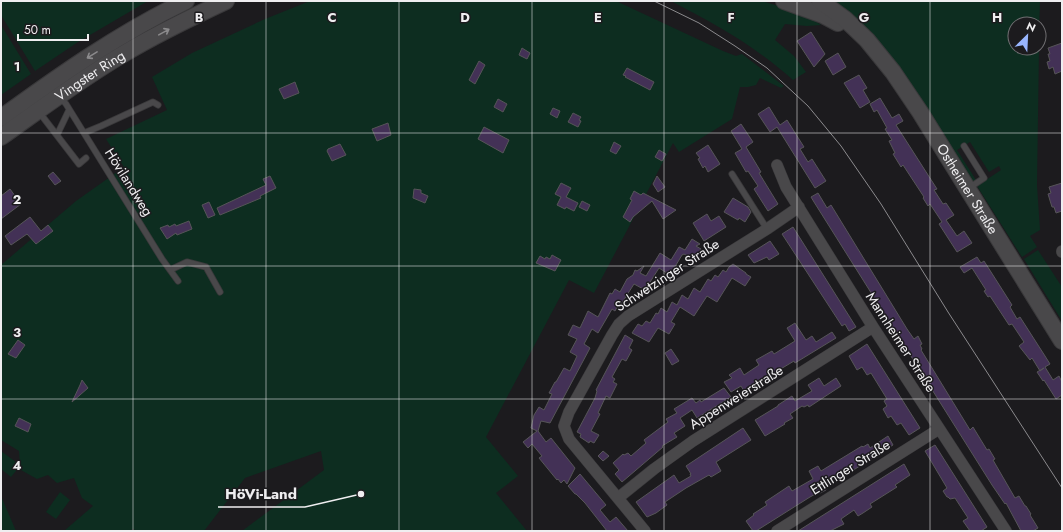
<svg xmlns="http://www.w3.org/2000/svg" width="1063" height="532" viewBox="0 0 1063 532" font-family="Jost,sans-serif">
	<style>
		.green { fill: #0d2d20 }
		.building { fill: #433156; stroke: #565558 }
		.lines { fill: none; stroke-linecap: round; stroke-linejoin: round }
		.lane-casing { stroke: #3a393b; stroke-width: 7 }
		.street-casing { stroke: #3a393b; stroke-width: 12 }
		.secondary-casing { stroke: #3a393b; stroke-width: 18 }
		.lane { stroke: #49484a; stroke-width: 5.5 }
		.street { stroke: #49484a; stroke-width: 11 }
		.secondary { stroke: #49484a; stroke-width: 16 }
		.tram { stroke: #8b8a8d; stroke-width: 1 }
		.oneway { stroke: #8b8a8c }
		.grid { fill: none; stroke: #efeef0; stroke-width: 1; stroke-opacity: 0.55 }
		.labels { text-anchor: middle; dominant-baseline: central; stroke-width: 3; stroke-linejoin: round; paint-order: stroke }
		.street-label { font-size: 14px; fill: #efeef0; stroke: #1c1b1e }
		.grid-label { font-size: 13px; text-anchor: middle; font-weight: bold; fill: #efeef0; stroke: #1c1b1e; stroke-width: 3; stroke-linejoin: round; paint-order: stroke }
		.leader { fill: none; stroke: #efeef0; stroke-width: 1.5 }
		.callout-dot { fill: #efeef0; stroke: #1c1b1e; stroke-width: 1.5 }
		.callout-label { font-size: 15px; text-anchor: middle; font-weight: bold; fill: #efeef0; stroke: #1c1b1e; stroke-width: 3; stroke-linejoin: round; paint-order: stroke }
	</style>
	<rect width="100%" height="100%" fill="#1c1b1e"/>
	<!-- green -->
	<path class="green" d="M1,1H148L78,42L35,71L1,15Z
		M310,1H616L723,51L736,56L742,54L784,86L781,88L760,78L756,85L748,87H740L732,119L679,152L673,143L594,293L569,280L486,437L518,476L496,493L527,531H242L324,470L321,451L245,478L204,531H137L133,529L131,531H64L93,506L82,498L74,478L57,483L48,475L37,479L21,470L20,466L11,477L1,469V451L20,465L19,451L1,440V265L76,201L124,167L106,139L167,110L152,77L192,53L265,19Z
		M671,1H762L791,10L809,17L821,25L807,26L785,24L775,40L794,56L806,72L793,80C755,46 717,25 671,1Z
		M829,1H1040L1039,29V24H1015V48H1039L1037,185L1040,230L1030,236L1037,247L1022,257L977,186L1001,170L999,166L989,172L970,142L957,150L976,180L970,184Z
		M1,25L31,74L1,95Z
		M1038,250L1062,287V321L1024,259Z
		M60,492L70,500L56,519L46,512Z
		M1,496L16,531H1Z"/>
	<!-- building -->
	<path class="building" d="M811,32L825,54L814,67L797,41Z
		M1062,43V71L1055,74L1053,67L1049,69L1047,62L1050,61L1048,54H1050L1048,48Z
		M522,48L530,53L527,59L519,55Z
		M838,53L846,67L833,75L825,61Z
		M479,61L485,65L475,84L469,80Z
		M627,68L654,82L650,90L625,77L626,76L623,75Z
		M859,75L867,88L863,90L870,102L860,108L844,83Z
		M295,82L299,93L284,99L279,89Z
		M880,98L892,118L899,114L903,121L896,125L937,189L934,190L943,204L946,203L954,215L946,220L957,236L964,231L972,243L957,252L939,224L942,222L930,204L928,206L923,198L924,197L903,165L901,167L893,154L895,153L889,141L892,140L885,129L887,128L877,110L874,112L870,104Z
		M498,99L507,104L503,112L494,107Z
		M769,107L780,125L787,120L804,147L800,149L808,162L812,159L826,181L815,188L777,127L770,132L758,114Z
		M553,108L560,111L557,118L550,114Z
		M573,113L581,117L579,120L581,121L578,127L568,122Z
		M388,123L391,135L377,141L372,129Z
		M741,124L753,142L746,147L761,172L759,173L778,204L768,211L754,189L758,186L748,171L746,172L735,153L742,149L731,131Z
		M484,127L509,140L503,153L478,139Z
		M614,142L621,146L616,154L610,151Z
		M340,144L346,155L332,161L327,151L328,149Z
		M708,145L720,164L708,172L705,166L703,168L698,159L700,158L696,153Z
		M659,150L666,154L662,161L655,157Z
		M53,172L61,181L55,185L48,176Z
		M270,176L276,188L260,196L261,198L220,215L217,208L266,185L263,179Z
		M657,176L665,187L658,192L653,184Z
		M561,183L571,188L566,197L578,203L574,211L566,207L565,209L557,205L561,197L555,194Z
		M1062,183V211L1056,213L1054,207H1052L1048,194L1051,193L1049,187Z
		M10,189L21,204L1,219V196Z
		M414,189L421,190V193L428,196L425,203L413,198Z
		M634,191L641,195L643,193L676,210L663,219L652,201L633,217L630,222L623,217L632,200L630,199Z
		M818,193L827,208L831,205L907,329L914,339L918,336L922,344L920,345L922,349L921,350L970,430L973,427L987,450L989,449L995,459L993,460L1015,498L1019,496L1025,506H1026L1031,514L1030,515L1038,528L1033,531H1021L1006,503L1005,504L992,485L814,202L811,197Z
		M733,198L748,207L751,212L745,222L739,218L738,220L724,212Z
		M582,201L590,205L587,211L579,207Z
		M209,202L215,215L208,218L202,205Z
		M707,214L711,221L719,216L726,227L704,241L693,223Z
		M30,217L41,231L48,225L53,231L36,244L27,234L11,245L5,236Z
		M189,221L192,229L177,235L176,233L167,239L160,228L168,225L169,227L175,224L176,226Z
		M793,227L856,327L849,331L845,324L842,326L782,234Z
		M692,239L700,244L696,246L701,249L694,260L684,254L682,255L670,275L659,268L645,290L634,284L620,306L618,305L615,311L612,309L598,333L592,329L584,344L590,348L550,423L541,421L538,431L546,442L551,438L575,468L567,484L564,480L561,483L558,479L557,480L539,458L542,456L532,444L528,448L523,442L537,431L531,428L534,415L539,407L544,410L552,394L549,393L555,382H556L564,368L570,371L577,356L570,352L577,339L568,335L573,325L580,328L588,311L598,317L610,293L612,294L615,289L620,292L627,279L633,275L635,270L637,271L644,266L640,273L646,276L660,253L671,260L679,247L685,250Z
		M770,241L779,254L769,260L767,257L754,263L748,255Z
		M552,255L561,260L555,271L536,263L540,256L545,259L546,257L550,259Z
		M977,257L981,263L984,261L1012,305L1010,307L1017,319L1020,317L1045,356L1050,364L1045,367L1053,380L1059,376L1062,382V395L1056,399L1044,380L1043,381L1037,372L1044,368L1040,371L1032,358L1030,360L1019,346L1024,342L1012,324L1009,325L990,296L988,297L984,291L986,290L972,268L964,273L960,267Z
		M733,264L746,273V274L751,277L745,286L732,278L717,302L707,296L694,316L680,307L671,322L675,324L669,334L658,328L649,342L632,333L638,324L642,326L646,321L650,323L656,313L658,314L661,308L667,312L672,302L677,305L682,295L688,299L694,288L700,292L708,279L711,281L715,275L718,277L723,270L726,272L729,267Z
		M795,323L806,340L812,336L816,342L832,332L836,338L795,363L794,361L744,391L741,386L731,392L724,382L732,378L729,375L740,368L744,375L759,365L756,360L772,351L774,354L795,341L787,328Z
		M625,335L633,340L629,348L632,350L626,361L622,359L612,377L615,379L613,382L617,384L610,398L606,396L598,413L600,414L591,431L599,435L594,443L590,441L589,443L580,437L581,434L577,432L595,398L597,391L596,390Z
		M18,340L25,345L16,358L8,354Z
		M867,344L920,428L909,435L901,423L897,425L891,416L888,418L883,409L887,406L884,401L887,399L871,373L867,375L862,367L857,370L849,356Z
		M671,349L679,361L672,365L665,353Z
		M819,378L824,386L836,378L841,386L809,407L808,405L804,407L802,406L790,414L793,418L784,423L785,424L765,436L755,420L778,406V405L792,396L795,401L812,391L808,385Z
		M82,380L88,388L72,402L80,385Z
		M724,388L731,397L697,418L692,410L680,418L685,426L674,433L677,437L662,446L663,447L622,482L615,474L619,470L613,463L623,454L624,455L628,453L631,456L646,443L644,440L668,422L666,419L677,413L674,409L692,398L696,403L700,400L701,402Z
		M19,418L31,424L28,432L15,426Z
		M743,428L751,440L716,462L721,471L711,477L709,475L686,488L665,502L667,505L656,513L647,517L636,502L674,475L679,483L691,476L690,474H691L686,466Z
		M888,436L893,445L825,488L826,490L820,493L819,492L810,497L756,531H753L746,521L754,515L753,514L767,505L765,502L789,486L792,491L813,479L809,471L818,466L821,471L862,446L863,447L868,444L870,448Z
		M935,445L987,527L981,531H970L963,521L968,518L955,498L950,499L948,497H947L943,491L947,488L925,451Z
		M603,451L609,456L603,461L598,456Z
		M904,464L910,475L895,485L897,487L870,504L872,507L863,513L858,516L854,510L841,519L844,524L830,531H798Z
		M580,474L606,505L600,510L610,522L616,517L628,531H607L585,503L576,494H575L568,486Z"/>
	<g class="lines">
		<defs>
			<path id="lane" d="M59,96L66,104L162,259L178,281
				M39,112L79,164L86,158
				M84,133L101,126L153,102L158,105
				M57,135L69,110
				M964,146L984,178L969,188
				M732,174L767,229
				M170,270L187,262L206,267L220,292"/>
			<path id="street" d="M777,165L786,187L873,327L1006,531
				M1062,251V252
				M618,498L654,469L693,441L873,327
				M645,531L569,439L564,426L569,412L612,335L619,324L628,316L767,229L799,207
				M777,531L939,429"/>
			<g id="secondary">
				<path d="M784,1L823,15L838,23"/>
				<path id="s1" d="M820,1L845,19L867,40L893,72L920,112L1062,341"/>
				<path d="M1,118C60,75 120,33 186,1"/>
				<path id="s2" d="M1,137C42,108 82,78 125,53C158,33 192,17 226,1"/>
			</g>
		</defs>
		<!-- lane casing -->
		<use href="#lane" class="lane-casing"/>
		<!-- street casing -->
		<use href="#street" class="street-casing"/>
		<!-- secondary casing -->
		<use href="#secondary" class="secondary-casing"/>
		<!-- lane -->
		<use href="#lane" class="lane"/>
		<!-- street -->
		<use href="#street" class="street"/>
		<!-- secondary -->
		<use href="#secondary" class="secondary"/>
		<!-- tram -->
		<path class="tram" d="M654,1L699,23L735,46L767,68L808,106L841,146L881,204L948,312L1062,488"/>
	</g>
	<!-- one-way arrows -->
	<defs><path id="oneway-shaft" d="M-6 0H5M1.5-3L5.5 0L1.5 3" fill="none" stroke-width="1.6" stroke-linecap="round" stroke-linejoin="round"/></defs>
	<g class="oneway">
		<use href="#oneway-shaft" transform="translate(164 32) rotate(-29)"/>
		<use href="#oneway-shaft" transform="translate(92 55) rotate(148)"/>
	</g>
	<!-- grid -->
	<path class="grid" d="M133,1V531M266,1V531M399,1V531M532,1V531M664,1V531M797,1V531M930,1V531M1,133H1062M1,266H1062M1,399H1062"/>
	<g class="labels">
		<!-- street labels -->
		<g class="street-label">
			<text stroke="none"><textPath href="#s2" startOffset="108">Vingster Ring</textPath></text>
			<text transform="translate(129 182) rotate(58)">Hövilandweg</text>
			<text stroke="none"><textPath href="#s1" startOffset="241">Ostheimer Straße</textPath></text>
			<text transform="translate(667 275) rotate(-33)">Schwetzinger Straße</text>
			<text transform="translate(901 342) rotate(57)">Mannheimer Straße</text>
			<text transform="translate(736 397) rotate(-32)">Appenweierstraße</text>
			<text transform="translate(850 467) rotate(-32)">Ettlinger Straße</text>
		</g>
	</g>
	<g class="grid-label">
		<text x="199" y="22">B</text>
		<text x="332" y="22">C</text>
		<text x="465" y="22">D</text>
		<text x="598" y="22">E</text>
		<text x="731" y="22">F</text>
		<text x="864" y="22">G</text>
		<text x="997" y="22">H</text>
		<text x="17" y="71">1</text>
		<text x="17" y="204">2</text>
		<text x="17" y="337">3</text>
		<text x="17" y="470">4</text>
	</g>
	<!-- callouts -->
	<path class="leader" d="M361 494L305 507H218"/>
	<circle class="callout-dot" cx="361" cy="494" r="4"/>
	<g class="callout-label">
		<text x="261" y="499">HöVi-Land</text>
	</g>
	<!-- border -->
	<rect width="1063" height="532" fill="none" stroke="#efeef0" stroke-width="4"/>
	<!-- north arrow -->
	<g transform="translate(1027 36) rotate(24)"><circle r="19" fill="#1c1b1e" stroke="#706f72"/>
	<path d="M0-3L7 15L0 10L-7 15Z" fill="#98b5fd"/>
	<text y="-6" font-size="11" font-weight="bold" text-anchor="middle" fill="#efeef0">N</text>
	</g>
	<!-- scale -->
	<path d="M18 34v6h70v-6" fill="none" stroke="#efeef0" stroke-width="2"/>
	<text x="24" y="34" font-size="12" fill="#efeef0" stroke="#1c1b1e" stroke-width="3" paint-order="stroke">50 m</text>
</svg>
